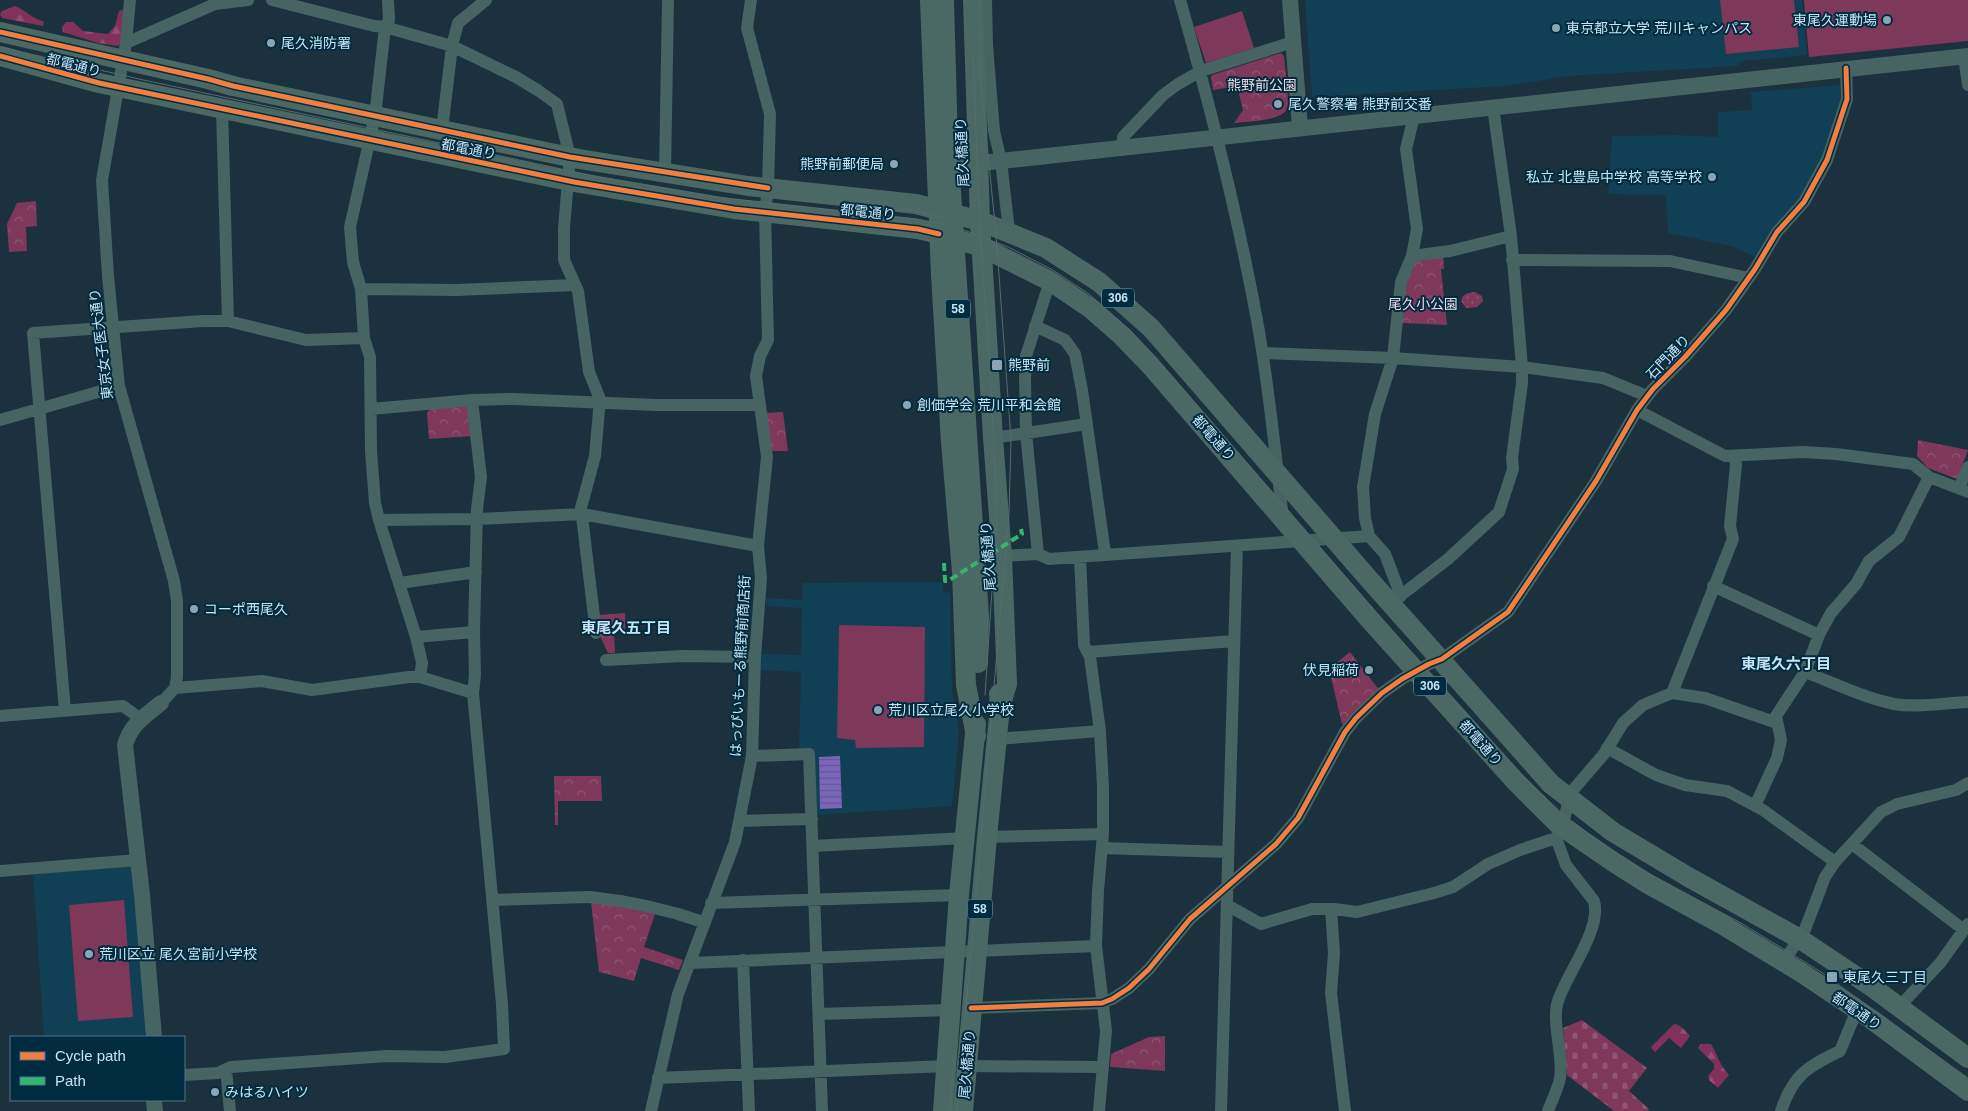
<svg xmlns="http://www.w3.org/2000/svg" width="1968" height="1111" viewBox="0 0 1968 1111" font-family="Helvetica,'Noto Sans JP',sans-serif">
	<style>
		.built { fill: #113f55 }
		.grass { fill: url(#grass-dots) }
		.forest { fill: url(#forest-firs) }
		.cemetery { fill: url(#cemetery-stones) }
		.park { fill: url(#park-crowns) }
		.pitch { fill: #7e385a }
		.water { fill: url(#water-rules) }
		.lines { fill: none; stroke-linecap: round; stroke-linejoin: round }
		.minor { stroke: #466462; stroke-width: 12 }
		.tertiary { stroke: #466462; stroke-width: 16 }
		.primary { stroke: #4a6964; stroke-width: 20 }
		.tram { stroke: #556c6d; stroke-width: 1 }
		.primary-bridge { stroke: #4a6964; stroke-width: 20 }
		.quiet { stroke: #33b770; stroke-width: 4; stroke-dasharray: 8 4; stroke-linecap: butt }
		.cycleway-casing { stroke: #012c40; stroke-width: 8 }
		.cycleway { stroke: #f27e40; stroke-width: 5 }
		.poi-dot { fill: #8ba5b3; stroke: #012c40; stroke-width: 2 }
		.labels { text-anchor: middle; dominant-baseline: central; stroke-width: 4; stroke-linejoin: round; paint-order: stroke }
		.shield { fill: #012c40; stroke: #8cacbd; stroke-width: 1 }
		.shield-label { font-size: 12px; font-weight: bold; fill: #c8e3f3 }
		.poi-label { font-size: 14px; fill: #c8e3f3; stroke: #012c40; text-anchor: start }
		.street-label { font-size: 14px; fill: #c8e3f3; stroke: #012c40 }
		.park-label { font-size: 14px; fill: #f2d6e0; stroke: #012c40 }
		.neighbourhood-label { font-size: 15px; font-weight: bold; fill: #c8e3f3; stroke: #012c40 }
	</style>
	<defs>
		<pattern id="grass-dots" width="8" height="8" patternUnits="userSpaceOnUse" patternTransform="scale(1.25)"><rect width="8" height="8" fill="#7e385a"/><path d="M2 2h.1M6 6h.1" fill="none" stroke="#8f5572" stroke-width="1.8" stroke-linecap="round"/></pattern>
		<pattern id="forest-firs" width="22" height="20" patternUnits="userSpaceOnUse" patternTransform="scale(1.25)"><rect width="22" height="20" fill="#82315a"/><path d="M5 1l3.5 6h-7zM16 11l3.5 6h-7z" fill="#924f72"/></pattern>
		<pattern id="cemetery-stones" width="16" height="16" patternUnits="userSpaceOnUse" patternTransform="scale(1.25)"><rect width="16" height="16" fill="#7e385a"/><path d="M2 7V4a2 2 0 0 1 4 0v3zM10 15v-3a2 2 0 0 1 4 0v3z" fill="#8f5572"/></pattern>
		<pattern id="park-crowns" width="20" height="18" patternUnits="userSpaceOnUse" patternTransform="scale(1.25)"><rect width="20" height="18" fill="#7e385a"/><path d="M2 6a3 3 0 1 1 6 0M12 15a3 3 0 1 1 6 0" fill="none" stroke="#8f5572"/></pattern>
		<pattern id="water-rules" width="6" height="5" patternUnits="userSpaceOnUse" patternTransform="scale(1.25)"><rect width="6" height="5" fill="#7b66bb"/><path d="M0 2.5h6" fill="none" stroke="#62588d"/></pattern>
	</defs>
	<rect width="100%" height="100%" fill="#1b313d"/>
	<!-- built -->
	<path class="built" d="M1305,0H1802L1807,55L1742,61L1737,66L1568,76L1507,86L1312,97Z
		M1840,85L1841,108L1824,160L1799,202L1774,227L1754,257L1735,247L1668,233L1666,195L1608,194L1612,136L1676,135L1718,137V112L1752,110L1751,92Z
		M943,582V593L950,592L952,689L959,731L952,806L815,815L812,751L799,750L801,672L760,670L761,654L801,655L802,608L766,606V598L802,600L803,583Z
		M127,864L132,867L147,1037H44L33,872Z"/>
	<!-- grass -->
	<path class="grass" d="M1475,292L1482,296L1483,301L1477,307L1466,308L1461,301C1463,293 1468,293 1475,292Z"/>
	<!-- forest -->
	<path class="forest" d="M15,6C23,9 29,15 35,18C38,20 41,20 44,22L43,26L2,18L0,14L2,11Z
		M123,10L122,42L118,46L98,43L63,32L62,27L66,22H73L83,31L108,34L115,26L119,11Z
		M1674,1024C1682,1025 1685,1031 1690,1036L1681,1048L1669,1038L1655,1052L1651,1048L1652,1046Z
		M1701,1044H1711C1718,1056 1719,1064 1729,1075L1718,1088L1709,1080L1708,1076L1714,1069V1064L1698,1048Z"/>
	<!-- cemetery -->
	<path class="cemetery" d="M1582,1020L1647,1068L1629,1091L1649,1109L1648,1111H1614L1567,1075L1563,1028Z"/>
	<!-- park -->
	<path class="park" d="M1281,53L1284,56C1285,66 1289,100 1288,107C1284,121 1247,122 1234,123L1243,110L1237,86L1213,90L1211,78L1212,75Z
		M36,201L37,226L26,227L27,251L9,252L7,224L17,203Z
		M1443,254L1444,269H1441L1447,325L1401,323L1405,288L1415,261Z
		M468,403L473,436L429,439L427,413L432,407Z
		M783,412L788,451H772L763,413Z
		M1918,440L1968,450L1957,479L1928,468L1917,456Z
		M625,613V631H614L615,653H608L600,636L599,615Z
		M1350,652L1380,691L1346,725L1342,724L1329,669Z
		M554,776H601L602,801H558V825H555Z
		M591,902L656,911L644,947L683,960L679,970L641,958L634,981L599,972Z
		M1165,1036V1071L1110,1067L1111,1054L1149,1037Z"/>
	<!-- pitch -->
	<path class="pitch" d="M1720,0H1794L1799,47L1726,54Z
		M1804,0H1968V41L1809,57Z
		M1242,11L1254,48L1206,63L1194,27Z
		M839,625L925,627L924,747L856,748L855,740L837,738Z
		M124,900L133,1017L78,1021L69,905Z"/>
	<!-- water -->
	<path class="water" d="M840,756L842,808L820,809L819,757Z"/>
	<g class="lines">
		<!-- minor -->
		<path class="minor" d="M272,0L374,26L385,27L452,46L516,77L539,91L557,104L570,157L564,228V260L578,291L589,372L600,399L595,456L581,508L596,633
			M388,0L389,20L385,27L375,116L350,227L353,262L361,289L364,338L370,357L371,451L375,503L379,520L416,637L422,663L420,677
			M986,0L987,45L994,131L1001,161L1009,231
			M1180,0C1210,105 1237,212 1257,320C1269,386 1275,452 1283,518
			M126,43L130,0
			M1964,56L1968,85
			M222,109L228,321
			M442,130L452,46L458,23L486,0
			M1123,147V137L1163,95L1178,84L1201,71L1293,42
			M665,173L668,0
			M1412,256L1450,251L1511,236
			M1512,260L1670,261L1749,278
			M361,289L457,290L575,285
			M1035,326L1065,340L1075,354L1082,390L1105,553
			M1263,353L1393,358L1522,367L1603,378L1647,396
			M472,400L481,477L477,509L474,632L475,675L473,693
			M371,409L472,400L513,399L656,405H759
			M1637,410L1725,456L1803,452L1836,454L1913,464L1929,477L1968,492
			M0,420L119,386
			M993,438L1087,424
			M1959,488L1968,467
			M379,520L477,519L582,514L758,546
			M1038,554L1026,433L1025,379L1026,356L1050,281
			M1002,556L1038,554L1049,559L1369,536
			M1080,557L1084,645L1090,657L1100,731L1103,787V834L1098,891L1096,946L1106,1031L1099,1111
			M400,583L476,572
			M1713,586L1819,635
			M1401,596L1385,554L1369,536L1365,518L1363,487L1375,414L1393,358L1401,282L1412,256L1417,229L1406,149L1414,116
			M1391,603L1448,559L1499,512L1513,469L1512,458L1522,383V367L1511,236L1493,107
			M416,637L474,632
			M1088,652L1234,641
			M606,660L683,656L755,657
			M1805,672C1834,683 1864,698 1894,704C1918,708 1944,703 1968,702
			M175,688L262,681L312,690L409,677H420L473,693L502,1004L504,1049L445,1057L387,1056L231,1067L218,1073L184,1075
			M1672,693L1705,698L1777,723
			M161,703L175,688L177,677V601L174,581L119,386L108,276L102,180L126,43L215,4L248,0
			M65,711L33,333L203,321H228L306,340L364,338
			M0,716L123,706L141,719
			M997,739L1100,731
			M1607,748L1656,775L1685,785L1727,791L1763,810L1835,862
			M752,756L809,754L822,1111
			M1567,797L1604,754L1623,723L1643,705L1672,693L1733,539L1730,526L1736,465L1734,456
			M1755,806L1777,758L1781,740L1776,716L1805,672L1819,635L1831,613L1856,584L1869,561L1899,537L1929,477
			M739,821L812,819
			M987,837L1103,834
			M1852,844L1964,930
			M813,846L966,838
			M1102,848L1228,852
			M0,871L138,860
			M492,900L590,897C629,901 666,909 703,922
			M711,903L959,895
			M1227,905L1261,924L1312,909H1334L1357,912L1434,893L1453,887L1488,864L1520,850L1556,838
			M1331,909L1334,953L1331,993L1345,1111
			M743,960L749,1111
			M1783,962L1804,932L1825,877L1835,862L1881,812L1897,804L1956,790L1968,783
			M690,963L1096,946
			M1899,1007L1941,962L1968,924
			M971,1008L1102,1003L1112,999L1129,988L1149,969L1190,919L1276,844L1298,818L1345,732L1356,718L1382,693L1402,679L1429,664L1442,659L1508,612L1596,481L1637,410L1653,389L1685,357L1726,310L1755,269L1777,232L1804,202L1827,160L1847,99L1846,68
			M819,1014L950,1010
			M966,1066L1103,1067
			M226,1069L230,1111
			M658,1078L946,1066
			M651,1111L678,994L735,842L752,756L755,657L761,578L758,546L767,457L756,376L760,356L768,340L765,212L768,188L770,114L747,28L751,0
			M1221,1111L1237,546
			M1548,1111C1552,1100 1558,1089 1560,1078C1564,1056 1551,1022 1558,1001C1567,973 1602,929 1594,901L1566,865L1556,838L1565,816L1569,798
			M1781,1111C1793,1075 1807,1067 1840,1051L1857,1010"/>
		<!-- tertiary -->
		<path class="tertiary" d="M1290,0L1300,128
			M939,157C952,170 984,162 1001,161L1968,56
			M154,1037L142,895L125,745C131,724 145,716 161,703
			M154,1100L155,1111"/>
		<!-- primary -->
		<path class="primary" d="M930,0L941,275L951,442L962,572L966,685L976,736
			M973,0L980,221L993,438L1002,556L1007,684L1000,707
			M0,32L208,79L233,86L579,159L748,186L916,204L980,221L1046,248L1099,282L1151,328L1367,577L1551,784L1613,832L1690,878L1800,939L1872,987L1968,1058
			M0,56L99,83L574,182L734,209L918,229L939,234L982,247L1050,281L1090,308L1121,335L1150,365L1369,619L1516,782L1558,824L1612,861L1648,884L1723,925L1802,973L1871,1019L1968,1091
			M978,663L979,617
			M943,1111L959,895L976,724
			M963,1111L987,837L1000,707L999,694"/>
		<!-- tram -->
		<path class="tram" d="M0,47L139,79L599,177L716,197L917,219L959,228L1008,247L1053,270L1089,294L1132,332L1175,380L1424,667L1522,776L1564,815L1601,843L1635,866L1741,923L1818,970L1968,1078
			M973,56L980,234L990,364L997,515L985,695
			M854,204L916,211L955,221
			M950,1111L954,1056
			M957,1111L1009,514L1011,439L996,234L981,84L979,0"/>
		<!-- primary-bridge -->
		<path class="primary-bridge" d="M944,0L948,146L979,617"/>
		<!-- quiet -->
		<path class="quiet" d="M944,563L945,581H948L1022,534L1021,529"/>
		<defs>
			<path id="cycleway" d="M0,32L208,79L233,86L570,157L768,188
				M0,56L99,83L574,182L734,209L918,229L939,234
				M971,1008L1102,1003L1112,999L1129,988L1149,969L1190,919L1276,844L1298,818L1345,732L1356,718L1382,693L1402,679L1429,664L1442,659L1508,612L1596,481L1637,410L1653,389L1685,357L1726,310L1755,269L1777,232L1804,202L1827,160L1847,99L1846,68"/>
		</defs>
		<!-- cycleway casing -->
		<use href="#cycleway" class="cycleway-casing"/>
		<!-- cycleway -->
		<use href="#cycleway" class="cycleway"/>
	</g>
	<!-- markers -->
	<g class="poi-dot">
		<circle cx="1887" cy="20" r="5"/>
		<circle cx="1556" cy="28" r="5"/>
		<circle cx="271" cy="43" r="5"/>
		<circle cx="1278" cy="104" r="5"/>
		<circle cx="894" cy="164" r="5"/>
		<circle cx="1712" cy="177" r="5"/>
		<rect x="991" y="359" width="12" height="12" rx="2.5"/>
		<circle cx="907" cy="405" r="5"/>
		<circle cx="194" cy="609" r="5"/>
		<circle cx="1369" cy="670" r="5"/>
		<circle cx="878" cy="710" r="5"/>
		<circle cx="89" cy="954" r="5"/>
		<rect x="1826" y="971" width="12" height="12" rx="2.5"/>
		<circle cx="215" cy="1092" r="5"/>
	</g>
	<g class="labels">
		<!-- shield labels -->
		<g class="shield">
			<rect x="1102" y="288.5" width="32" height="19" rx="4"/>
			<rect x="945.5" y="299.5" width="25" height="19" rx="4"/>
			<rect x="1414" y="676.5" width="32" height="19" rx="4"/>
			<rect x="967.5" y="899.5" width="25" height="19" rx="4"/>
		</g>
		<g class="shield-label">
			<text x="1118" y="298">306</text>
			<text x="958" y="309">58</text>
			<text x="1430" y="686">306</text>
			<text x="980" y="909">58</text>
		</g>
		<!-- poi labels -->
		<g class="poi-label">
			<text x="1877" y="20" text-anchor="end">東尾久運動場</text>
			<text x="1566" y="28">東京都立大学 荒川キャンパス</text>
			<text x="281" y="43">尾久消防署</text>
			<text x="1288" y="104">尾久警察署 熊野前交番</text>
			<text x="884" y="164" text-anchor="end">熊野前郵便局</text>
			<text x="1702" y="177" text-anchor="end">私立 北豊島中学校 高等学校</text>
			<text x="1008" y="365">熊野前</text>
			<text x="917" y="405">創価学会 荒川平和会館</text>
			<text x="204" y="609">コーポ西尾久</text>
			<text x="1359" y="670" text-anchor="end">伏見稲荷</text>
			<text x="888" y="710">荒川区立尾久小学校</text>
			<text x="99" y="954">荒川区立 尾久宮前小学校</text>
			<text x="1843" y="977">東尾久三丁目</text>
			<text x="225" y="1092">みはるハイツ</text>
		</g>
		<!-- street labels -->
		<g class="street-label">
			<text transform="translate(74 65) rotate(14)">都電通り</text>
			<text transform="translate(469 149) rotate(11)">都電通り</text>
			<text transform="translate(962 152) rotate(-93)">尾久橋通り</text>
			<text transform="translate(868 212) rotate(6)">都電通り</text>
			<text transform="translate(101 344) rotate(-97)">東京女子医大通り</text>
			<text transform="translate(1668 357) rotate(-46)">石門通り</text>
			<text transform="translate(1214 438) rotate(49)">都電通り</text>
			<text transform="translate(988 556) rotate(-94)">尾久橋通り</text>
			<text transform="translate(740 666) rotate(-87)">はっぴいもーる熊野前商店街</text>
			<text transform="translate(1481 743) rotate(48)">都電通り</text>
			<text transform="translate(1857 1011) rotate(34)">都電通り</text>
			<text transform="translate(967 1064) rotate(-85)">尾久橋通り</text>
		</g>
		<!-- park labels -->
		<g class="park-label">
			<text x="1262" y="85">熊野前公園</text>
			<text x="1423" y="304">尾久小公園</text>
		</g>
		<!-- neighbourhood labels -->
		<g class="neighbourhood-label">
			<text x="626" y="627">東尾久五丁目</text>
			<text x="1786" y="663">東尾久六丁目</text>
		</g>
	</g>
	<!-- legend -->
	<rect x="10" y="1036" width="175" height="65" fill="#012c40" stroke="#517588"/>
	<rect x="20" y="1052" width="25" height="8" fill="#f27e40" stroke="#517588"/>
	<text x="55" y="1061" font-size="15" fill="#c8e3f3">Cycle path</text>
	<rect x="20" y="1077" width="25" height="8" fill="#33b770" stroke="#517588"/>
	<text x="55" y="1086" font-size="15" fill="#c8e3f3">Path</text>
</svg>
